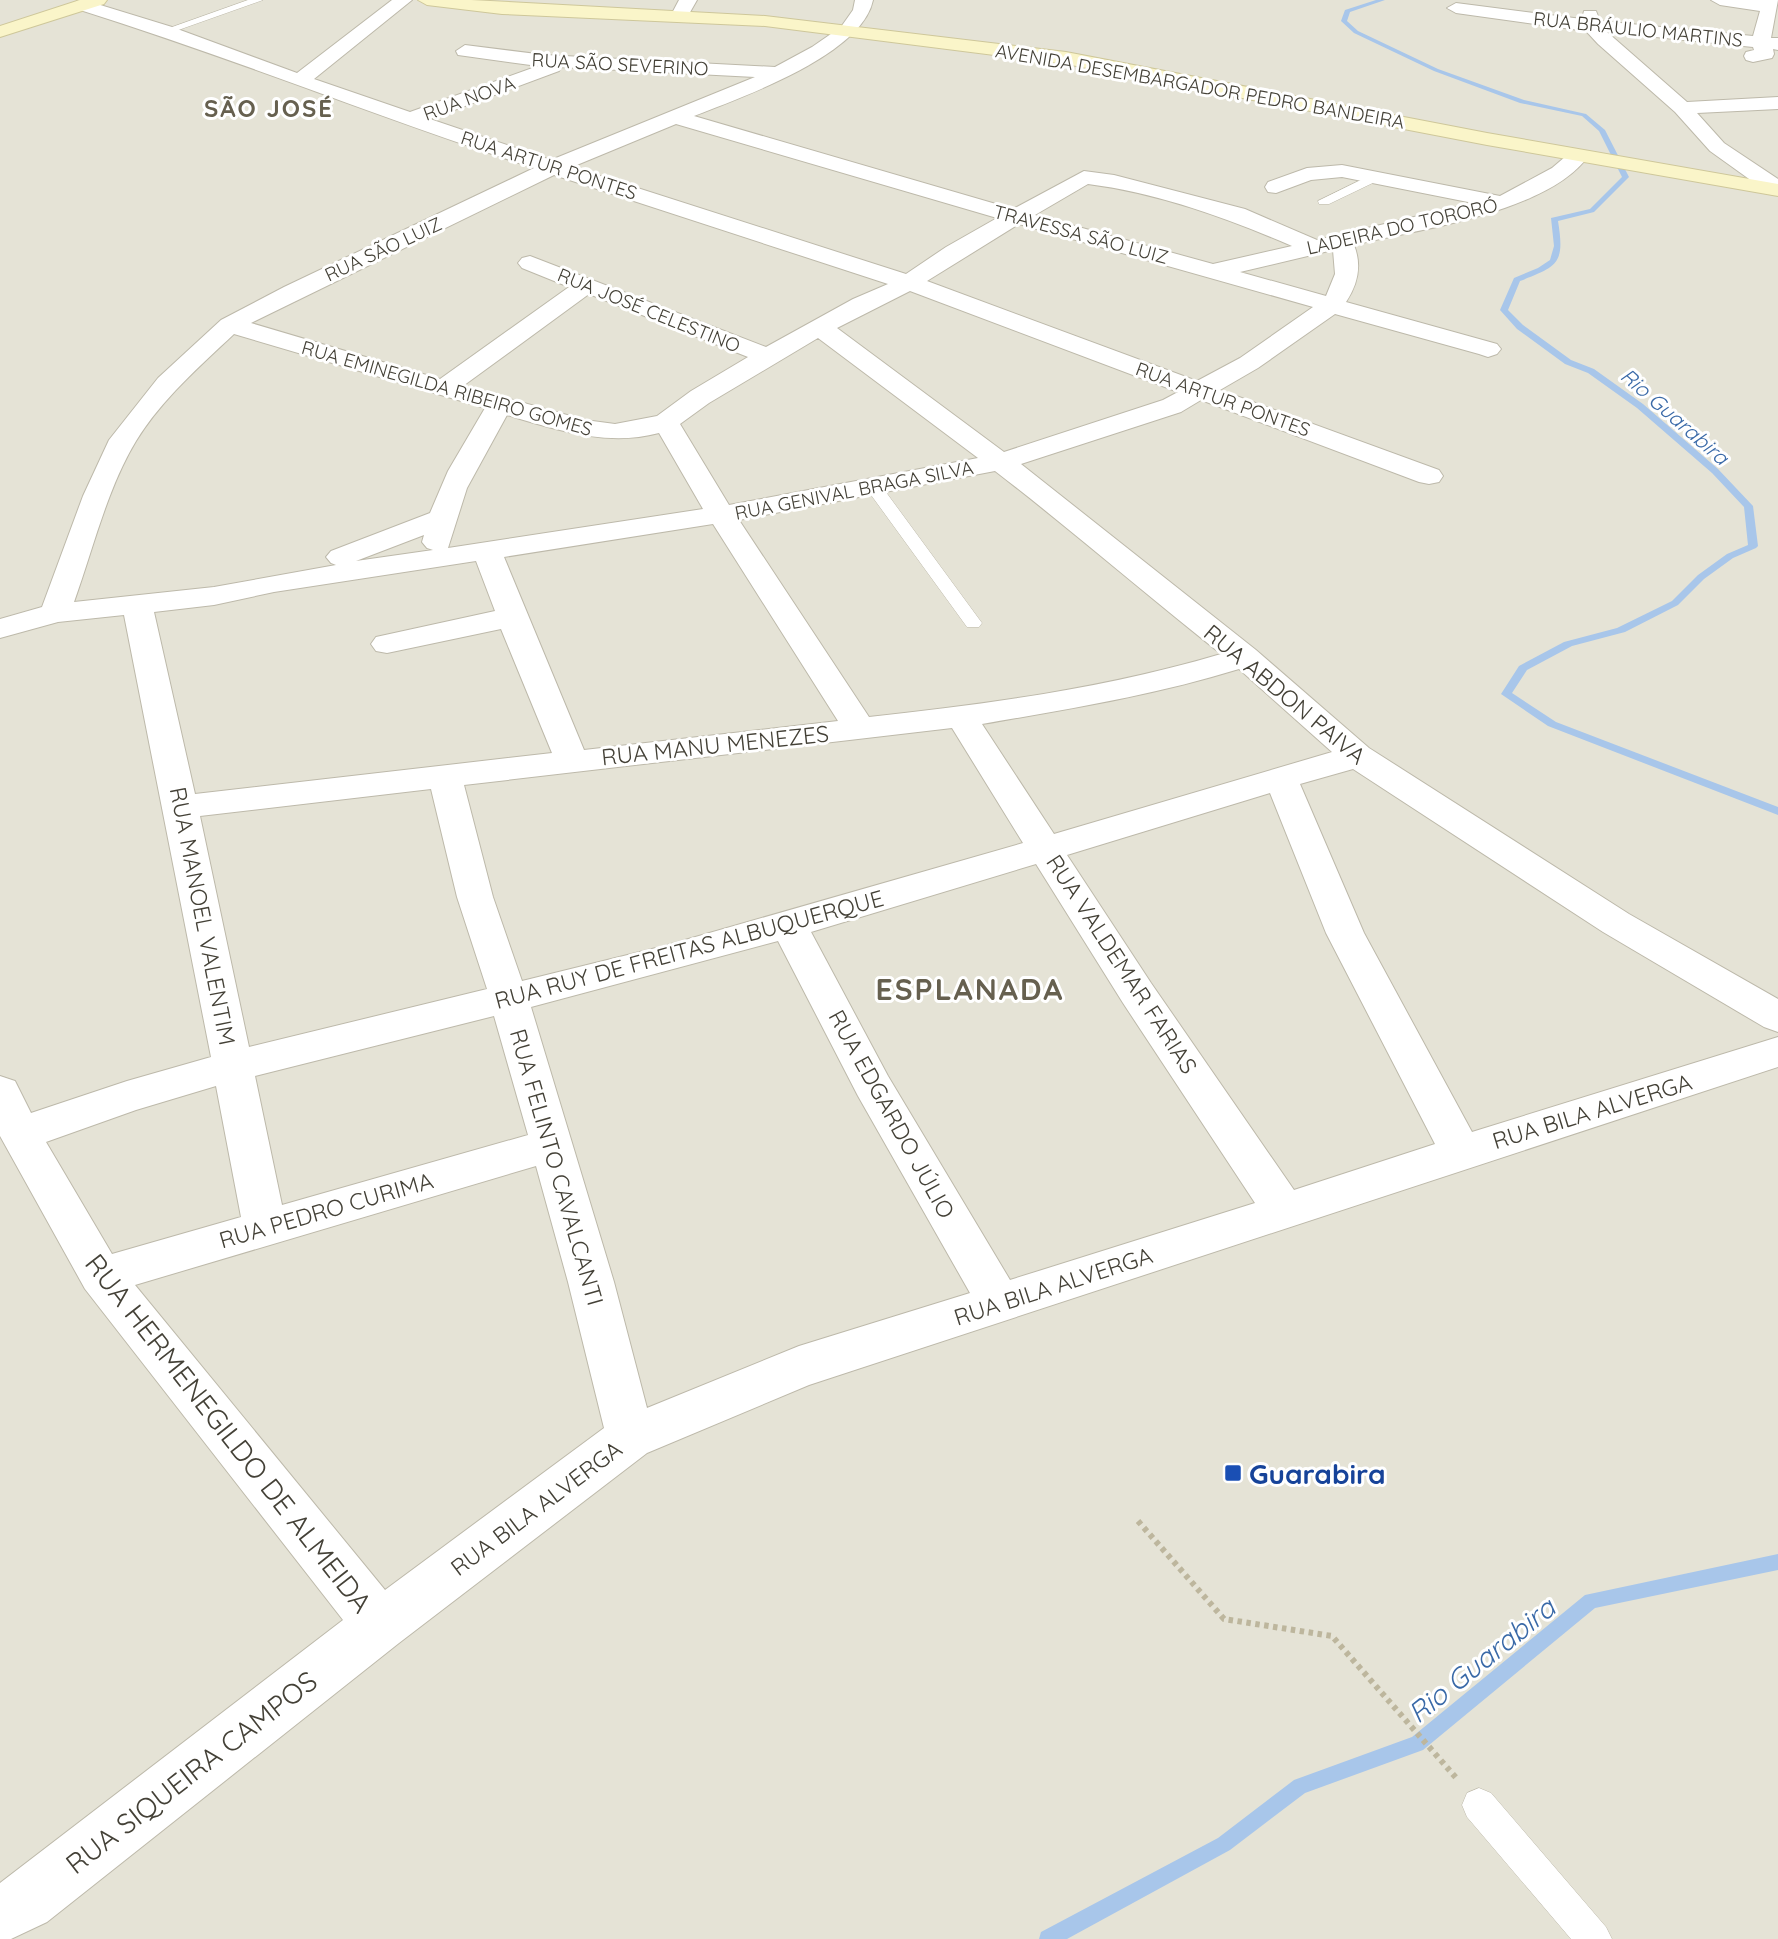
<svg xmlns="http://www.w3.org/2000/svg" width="1778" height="1939" viewBox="0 0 1778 1939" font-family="Quicksand,sans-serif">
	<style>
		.residential { fill: #e5e3d6 }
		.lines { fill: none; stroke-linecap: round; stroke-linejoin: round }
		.stream { fill: #a8c6ea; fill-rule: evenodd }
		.lane-casing { stroke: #bdb9aa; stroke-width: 1 }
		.street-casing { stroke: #bdb9aa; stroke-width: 2 }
		.secondary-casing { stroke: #cec79a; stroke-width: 2 }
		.path { stroke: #bdb69d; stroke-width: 6; stroke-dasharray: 4.5 4.5; stroke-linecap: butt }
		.lane { fill: #fff; fill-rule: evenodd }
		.street { fill: #fff; fill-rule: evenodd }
		.secondary { fill: #faf5c9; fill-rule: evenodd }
		.transit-dot { fill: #1a4fb4; stroke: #fff; stroke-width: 2.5 }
		.labels { text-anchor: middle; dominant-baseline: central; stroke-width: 6; stroke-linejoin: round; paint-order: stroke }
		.far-street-label { font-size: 19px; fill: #444137; stroke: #fff }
		.far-water-label { font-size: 21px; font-style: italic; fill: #3969a7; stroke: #fff }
		.street-label { font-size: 23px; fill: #444137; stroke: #fff }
		.far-district-label { font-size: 24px; font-weight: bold; letter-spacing: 2px; fill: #66604f; stroke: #fff }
		.near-street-label { font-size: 28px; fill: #444137; stroke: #fff }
		.near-transit-label { font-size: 28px; font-weight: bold; fill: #164399; stroke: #fff; text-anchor: start }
		.near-water-label { font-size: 28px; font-style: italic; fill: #3969a7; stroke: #fff }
		.district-label { font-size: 30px; font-weight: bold; letter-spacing: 2px; fill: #66604f; stroke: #fff }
	</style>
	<rect width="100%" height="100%" fill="#f2f0e7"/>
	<!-- residential -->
	<path class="residential" d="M0,0H1778V1939H0Z"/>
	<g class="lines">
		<!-- stream -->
		<path class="stream" d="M1376,0H1385L1350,12L1347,21L1358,31L1438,69L1524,100L1586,114L1605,130L1629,177L1594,212L1558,221C1565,264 1558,266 1520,281L1508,310L1523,325L1571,360L1594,369L1643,404L1718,469L1753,506L1758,546L1756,548L1733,558L1704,579L1678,605L1625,632L1572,646L1527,670L1512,693L1556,722L1778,807V815L1548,726L1501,694L1519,666L1564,642L1617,628L1672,601L1698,575L1727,554L1748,545L1744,507L1712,473L1637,408L1588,373L1565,364L1517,329L1500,310L1514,278L1538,268L1550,260L1554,246L1551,218L1590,209L1622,177L1599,131L1582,116L1520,103L1434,71L1354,33L1341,21L1345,10Z
			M1778,1554V1570L1595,1608L1423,1750L1305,1793L1230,1850L1067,1939H1039L1041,1932L1218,1838L1294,1780L1412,1737L1585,1595Z"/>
		<defs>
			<path id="lane" d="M248,0H263L170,33L161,31Z
				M1375,173L1379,174V180L1329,204H1319L1318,201Z
				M874,483L880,484L979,619L982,623L979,627H967L866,488Z
				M1479,1788L1491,1793L1606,1927L1612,1939H1571L1467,1817L1462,1805L1467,1793Z"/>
			<path id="street" d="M84,0L172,27L297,73L392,0H412L314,79L410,112L538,66L458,55L456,51L465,45L545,55L775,67L812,47L841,27L853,10L855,0H873C862,55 742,97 694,116L1013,209L1084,171L1114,175L1245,209L1317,240L1473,203L1342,177L1311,180L1276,193L1268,192L1265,187L1268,182L1307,168L1342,165L1500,196L1552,168L1572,151H1586L1589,155C1550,212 1419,229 1354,245C1362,265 1358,284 1346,302L1497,344L1501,349L1497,354L1488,357L1479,354L1335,314L1258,368L1220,390L1439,470L1443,476L1439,482L1429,484L1419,482L1201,400L1181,412L1021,464L1256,650L1369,748L1629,914L1778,999V1032L1764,1027L1603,932L1353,769L1300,784L1364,933L1472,1132L1778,1037V1067L809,1385L647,1453L399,1643L47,1922L11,1939H0V1883L343,1620L85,1289L0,1136V1076L15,1081L31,1113L127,1081L211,1057L124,615L58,622L0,638V619L42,607L83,496L109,440L158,378L221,320L284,287L534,168C380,118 231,57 77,9L74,5L77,1ZM561,67L755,77L551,160L430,119L559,71ZM676,124L997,218L946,247L906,274L572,167ZM554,175L888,284L853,299L766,347L530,256L522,258L518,263L522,268L569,287L440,379L251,323ZM1088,184C1158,193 1227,218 1292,246L1213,264L1035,215ZM1019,224L1313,307L1240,358L1197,381L927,281ZM1333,250L1335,274L1326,296L1240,272ZM910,291L1178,392L1163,400L1004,452L837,328ZM589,294L748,357L691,391L657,416L615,424L585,420L463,386ZM234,334L485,408L448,471L430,513L331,551L326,557L331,563L336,565L214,587L74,602C93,549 107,489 136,441C162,399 199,367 234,334ZM818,338L978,458L729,505L680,424L709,403ZM507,415C557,430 607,447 659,433L703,509L448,548L467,488ZM995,471C1072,530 1145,594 1221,654C1107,688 988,704 869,717L739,520ZM713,524L838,721L584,750L504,557ZM424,535L422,542L427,548L433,550L356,561ZM476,561L495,611L376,637L371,644L376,651L387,653L501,629L552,753L195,794L154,612L214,605L274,592ZM1239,669L1332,752L1054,834L982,724C1069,709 1155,695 1239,669ZM952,728L1023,843L664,946L522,981L493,897L464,785ZM431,789L457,897L487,989L249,1047L200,816ZM1270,793L1326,933L1435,1144L1294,1190L1151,983L1067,855ZM1036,864L1123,1003L1255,1203L1010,1280L888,1076L811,932ZM778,941L858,1096L970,1293L799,1346L647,1408L614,1282L531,1007ZM494,1016L528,1135L282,1205L255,1076ZM216,1086L241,1217L112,1254L46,1142L136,1110ZM536,1166L568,1282L604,1428L385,1590L135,1285Z
				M679,0H697L685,21L679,22L670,17Z
				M1711,0H1778L1771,38H1778V50L1773,49L1774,54L1772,58L1753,62L1746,60L1744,56L1746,52L1754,50L1753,47L1607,32L1687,102L1778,97V109L1697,113L1724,143L1778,179V195L1770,194L1710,151L1675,112L1598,44L1586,31L1456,13L1447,8L1456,3L1582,19L1584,11H1596L1600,21L1753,36L1760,11L1720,5Z"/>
			<path id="secondary" d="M80,0H107L104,4L0,37V26Z
				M418,0H471L765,16L1066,52L1487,133L1778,184V196L1487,145L1066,64L765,26L502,14L427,5Z"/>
		</defs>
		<!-- lane casing -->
		<use href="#lane" class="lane-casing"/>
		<!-- street casing -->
		<use href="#street" class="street-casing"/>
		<!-- secondary casing -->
		<use href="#secondary" class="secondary-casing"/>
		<!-- path -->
		<path class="path" d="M1138,1521L1224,1619L1332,1636L1458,1780"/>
		<!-- lane -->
		<use href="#lane" class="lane"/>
		<!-- street -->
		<use href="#street" class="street"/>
		<!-- secondary -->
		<use href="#secondary" class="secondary"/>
	</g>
	<!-- markers -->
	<rect class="transit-dot" x="1224" y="1464" width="18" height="18" rx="3.5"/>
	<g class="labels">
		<!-- far-street labels -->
		<g class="far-street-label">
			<text transform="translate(1638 29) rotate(6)">RUA BRÁULIO MARTINS</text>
			<text transform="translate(620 64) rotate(3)">RUA SÃO SEVERINO</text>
			<text transform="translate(1200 86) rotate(10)">AVENIDA DESEMBARGADOR PEDRO BANDEIRA</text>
			<text transform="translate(469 98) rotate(-20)">RUA NOVA</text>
			<text transform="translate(549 165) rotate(18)">RUA ARTUR PONTES</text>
			<text transform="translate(1402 226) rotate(-13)">LADEIRA DO TORORÓ</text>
			<text transform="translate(1081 234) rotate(15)">TRAVESSA SÃO LUIZ</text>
			<text transform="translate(383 249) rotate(-25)">RUA SÃO LUIZ</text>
			<text transform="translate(649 310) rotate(22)">RUA JOSÉ CELESTINO</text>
			<text transform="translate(447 388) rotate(16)">RUA EMINEGILDA RIBEIRO GOMES</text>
			<text transform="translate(1223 399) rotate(20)">RUA ARTUR PONTES</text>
			<text transform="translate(854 490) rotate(-11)">RUA GENIVAL BRAGA SILVA</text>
		</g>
		<!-- far-water labels -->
		<g class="far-water-label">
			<text transform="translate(1675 416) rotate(41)">Rio Guarabira</text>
		</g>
		<!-- street labels -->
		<g class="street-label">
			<text transform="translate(1285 694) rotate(40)">RUA ABDON PAIVA</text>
			<text transform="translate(715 745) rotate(-6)">RUA MANU MENEZES</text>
			<text transform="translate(203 916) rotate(79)">RUA MANOEL VALENTIM</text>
			<text transform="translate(689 949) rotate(-15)">RUA RUY DE FREITAS ALBUQUERQUE</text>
			<text transform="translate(1122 964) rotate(57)">RUA VALDEMAR FARIAS</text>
			<text transform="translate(1592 1111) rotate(-17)">RUA BILA ALVERGA</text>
			<text transform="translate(892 1114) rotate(61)">RUA EDGARDO JÚLIO</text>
			<text transform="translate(557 1167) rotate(74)">RUA FELINTO CAVALCANTI</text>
			<text transform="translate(326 1210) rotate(-16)">RUA PEDRO CURIMA</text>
			<text transform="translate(1053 1286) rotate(-18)">RUA BILA ALVERGA</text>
			<text transform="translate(536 1508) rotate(-37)">RUA BILA ALVERGA</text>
		</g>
		<!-- far-district labels -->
		<g class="far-district-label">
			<text x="269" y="108">SÃO JOSÉ</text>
		</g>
		<!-- near-street labels -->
		<g class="near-street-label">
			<text transform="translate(229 1433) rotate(52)">RUA HERMENEGILDO DE ALMEIDA</text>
			<text transform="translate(191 1772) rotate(-38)">RUA SIQUEIRA CAMPOS</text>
		</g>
		<!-- near-transit labels -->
		<g class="near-transit-label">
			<text x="1249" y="1473">Guarabira</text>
		</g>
		<!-- near-water labels -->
		<g class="near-water-label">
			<text transform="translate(1481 1660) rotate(-39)">Rio Guarabira</text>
		</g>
		<!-- district labels -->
		<g class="district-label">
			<text x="970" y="989">ESPLANADA</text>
		</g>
	</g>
</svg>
